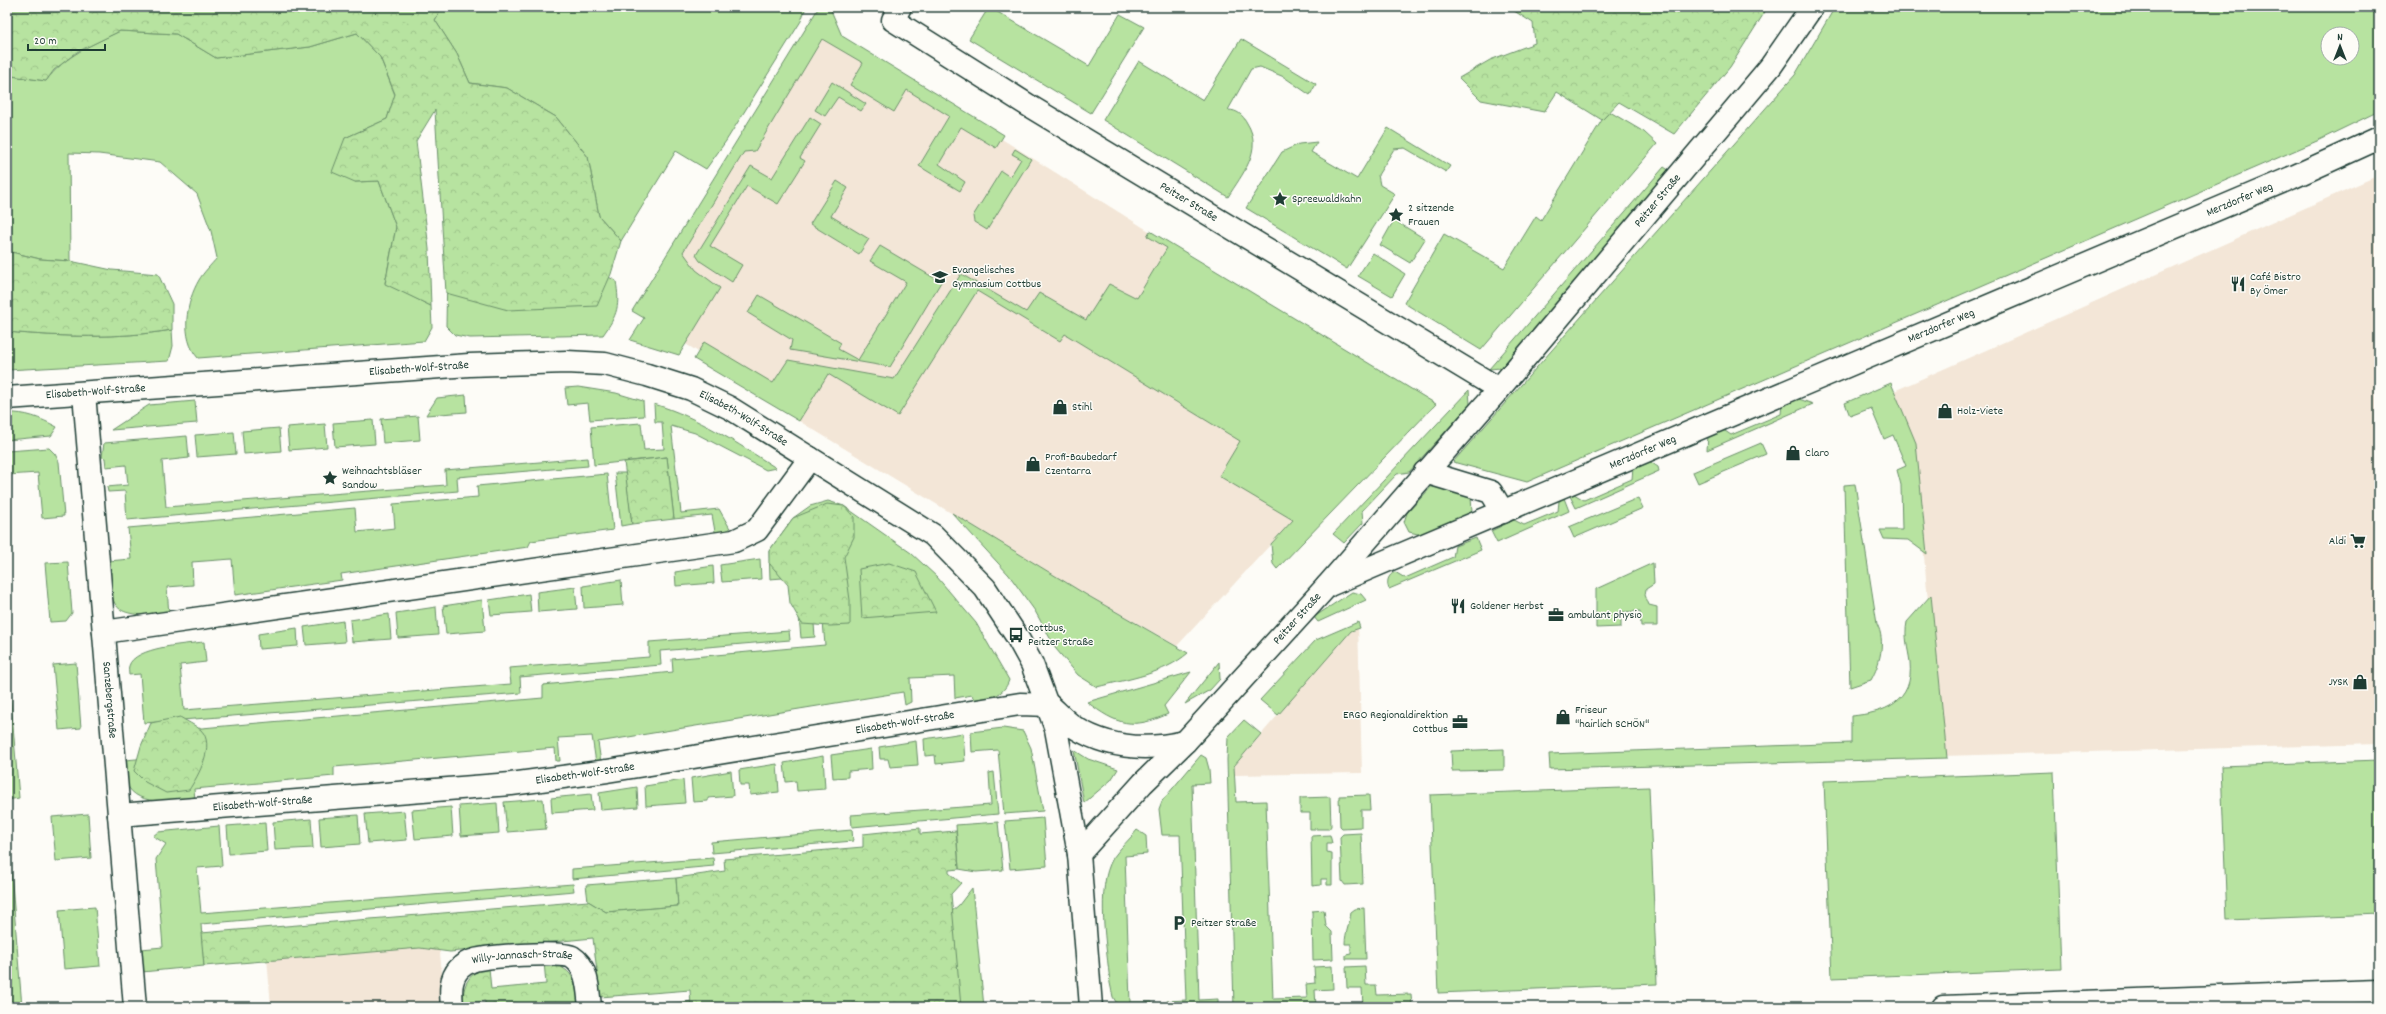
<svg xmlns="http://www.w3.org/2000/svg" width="2386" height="1014" viewBox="0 0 2386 1014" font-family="Dekko,sans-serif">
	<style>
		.built { fill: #f3e6d7 }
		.green { fill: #b7e3a0; stroke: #6b906a; fill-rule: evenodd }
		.forest { fill: url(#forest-crowns); stroke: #6b906a }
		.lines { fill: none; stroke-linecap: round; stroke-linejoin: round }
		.minor-casing { stroke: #1f3d34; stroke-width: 25 }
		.minor { stroke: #fdfcf7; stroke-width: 22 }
		.labels { text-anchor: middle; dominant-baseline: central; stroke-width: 3; stroke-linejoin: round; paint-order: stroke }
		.poi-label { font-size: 12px; fill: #1f3d34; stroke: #fdfcf7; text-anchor: start }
		.street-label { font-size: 12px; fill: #1f3d34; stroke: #fdfcf7 }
	</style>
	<defs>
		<pattern id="forest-crowns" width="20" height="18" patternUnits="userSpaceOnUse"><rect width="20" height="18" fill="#b7e3a0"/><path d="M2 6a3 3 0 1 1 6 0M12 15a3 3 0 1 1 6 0" fill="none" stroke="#9dc48a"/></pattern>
	</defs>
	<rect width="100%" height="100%" fill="#fdfcf7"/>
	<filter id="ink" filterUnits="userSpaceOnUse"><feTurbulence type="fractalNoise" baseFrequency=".025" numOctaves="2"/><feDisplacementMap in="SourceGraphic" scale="8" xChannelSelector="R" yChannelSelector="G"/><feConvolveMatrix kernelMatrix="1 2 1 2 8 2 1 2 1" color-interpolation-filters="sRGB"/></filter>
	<g filter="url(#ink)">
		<!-- built -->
		<path class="built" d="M816,23L1173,246L1436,404L1293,520L1177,646L1085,594L799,421L801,416L644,318Z
			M2379,175V744L1942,756L1914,445L1892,392Z
			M1358,622L1362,773L1235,775L1234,766Z
			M439,942L445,1007H271L267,958Z"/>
		<!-- green -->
		<path class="green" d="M442,7H806L801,21L726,141L706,169L676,151L621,241L599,216L588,157L556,117L507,88L470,83L457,54L435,20Z
			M819,7L830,8L842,36L1004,135L996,148L961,127L939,164L965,182L960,191L919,166L949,116L907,90L894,112L850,85L863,63L822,39L755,151L744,152L683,252L696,270L720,288L679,355L630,340L644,318L632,311Z
			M989,7L1089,66L1120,14L1144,27L1091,113L969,39Z
			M1835,7H2379V111L2317,141L1527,482L1453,462L1795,75ZM2328,34H2352V58H2328Z
			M120,31L176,34L216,58L310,47L357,33L380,57L395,95L387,119L345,138L355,182L379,181L396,227L385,283L431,306L432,327L424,341L198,358C180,338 186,302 199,280C203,273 211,265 217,258L211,231L197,194L160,162L99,154L69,153L70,261L40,259L7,251V112L12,76L46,81C64,56 93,44 120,31Z
			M1241,39L1316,84L1310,95L1284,77L1260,67L1251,69L1228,110C1237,110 1243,115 1247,123C1264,150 1242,174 1228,197L1103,120L1139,61L1203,100Z
			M832,82L866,104L861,111L838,97L825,116L815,110Z
			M1610,112L1644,132L1657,144L1481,350L1404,303L1444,234L1504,268L1536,216L1541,220L1602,120Z
			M810,117L821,124L800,158L805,161L778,204L747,186L710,246L742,265L732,282L700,261L696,255L751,166L772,178Z
			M1388,128L1450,166L1446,172L1405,148L1394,149L1378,175L1380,185L1395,194L1347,269L1246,208L1282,152L1299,144L1317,142L1311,152L1357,179Z
			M1015,149L1031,159L987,230L974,222L973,216L1001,171L1010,177L1021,159L1012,154Z
			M1664,167L1670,171L1501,368L1489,369Z
			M837,181L848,188L831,216L869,239L859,254L810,224Z
			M1394,220L1425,239L1410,263L1380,245Z
			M1150,231L1436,404L1277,569L1273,564L1271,544L1293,520L1219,476L1240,441L1065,334L1060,341L977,291L898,416L828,374L799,421L694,359L704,342L773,383L788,360L894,379L961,274L1026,312L1039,293L1086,320L1109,284L1137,298L1167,248L1147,236Z
			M880,246L941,282L890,367L790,350L792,340L748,313L759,295L841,343L838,349L858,360L906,282L870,261Z
			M1373,253L1405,274L1392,296L1358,276Z
			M447,270L605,275L616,281C620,306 618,314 603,335L470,338L455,335L446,326Z
			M172,330L173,346L169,361L7,370V332C62,337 117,339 172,330Z
			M1891,383L1916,443L1927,554L1908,540L1884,539L1880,530H1902L1901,485L1897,470L1906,466L1893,435L1884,439L1871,408L1850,416L1845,403Z
			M578,387L616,393L643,401L644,416L590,420L588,403L567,405L565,388Z
			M1469,390L1470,404L1409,472L1397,474L1362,511L1363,523L1344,543L1333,534Z
			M466,395L467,412L426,415L437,398Z
			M1796,398L1813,404L1707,450L1708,436L1722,429L1731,435L1781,414L1782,404Z
			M195,401L197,423L111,430L149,405Z
			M654,404C698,417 737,443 776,468L766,470L695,433L671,426L681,513L719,509L732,532L716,537L712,515L674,519L667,457L594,465L591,427L641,423L644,450L664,449L662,422H655Z
			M7,413C26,412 40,418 57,427L51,436L7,440Z
			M418,416L420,440L383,443L381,419Z
			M373,420L375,444L335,447L333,423Z
			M325,424L327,447L289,450L287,427Z
			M279,428L281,451L244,454L242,431Z
			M234,432L236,454L197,457L195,435Z
			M187,436L189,458L162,461L166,507L446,485L445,470L587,458L588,466L457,477L458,491L127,520L125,491L108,492L107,487L128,485L126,465L106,467L105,458L102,457L104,443Z
			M1761,443L1766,454L1698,483L1693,472Z
			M49,448L55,454L59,462L64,516L42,518L38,473L7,475V451Z
			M1649,461L1658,467L1659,471L1576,508L1570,496L1574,494L1584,500L1632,479L1633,468Z
			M615,473H626L632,524L621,526Z
			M607,474L613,530L531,541L528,547L341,574L342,580L235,595L232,559L192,562L193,585L167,587L169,616C114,614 111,616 108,561L131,559L128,528L355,508L357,532L395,528L393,504L478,497L477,486Z
			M1855,484L1877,624C1886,641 1880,664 1871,680L1850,687L1844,485Z
			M1433,485L1471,497L1472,512L1422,535L1409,532L1404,522L1407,513Z
			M1564,498L1569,511L1497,543L1491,531L1514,520L1524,525L1558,511L1559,501Z
			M1638,498L1643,508L1574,538L1569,527Z
			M828,501L844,506L911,553L937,577L976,623L1009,680C1004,696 990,698 975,702L972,695L955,698L954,676L910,678L911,702L905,705L903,692L598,742L601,763H596L592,736L558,738L560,761H556L555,748L334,767V776L194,789L195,800C173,801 132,808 125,779C124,773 125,766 125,760L147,758L145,733L543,698V685L673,672L672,659L825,645L819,575L770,579L769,551L793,518L810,506Z
			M952,513L1085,594L1188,653C1164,674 1128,679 1097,687L1078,675L1056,649L1035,611L1009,575Z
			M1476,538L1481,550L1389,589C1386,582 1388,575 1395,572L1405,578L1453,557L1455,546Z
			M760,559L761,579L722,582L720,565Z
			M68,562L72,613L66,621L50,622L45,563Z
			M1653,563L1654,584L1646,589L1645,595L1649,605L1657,607V626H1641L1640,611L1621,612V627L1596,628V589Z
			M713,566L714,583L676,586L675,572Z
			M621,580L623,605L584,608L583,586Z
			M811,583L815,637L801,638L796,584Z
			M575,587L577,609L538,612L537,592Z
			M1352,592L1361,594L1366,600L1318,622L1314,617Z
			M529,594L531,612L491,615L489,600Z
			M1931,595L1947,758L1550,769L1549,754L1851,743V716C1884,713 1914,703 1910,662C1908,648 1904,637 1907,622Z
			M482,600L485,631L446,634L443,606Z
			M436,607L438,635L398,638L396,613Z
			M389,614L391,639L352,642L350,620Z
			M343,621L345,642L306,645L304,627Z
			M1358,622L1360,628L1351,631L1278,715L1260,700L1316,640Z
			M297,628L298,646L259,649L258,634Z
			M789,631L790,640L660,651L661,665L520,677L521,693L144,723L140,674L129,675C129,673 128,668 129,666C134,647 187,644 204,642L206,662L180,665L184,710L511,684L509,668L649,657V642Z
			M7,653L19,798L7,800Z
			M1219,662L1220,679L1210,690L1185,704Z
			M76,663L81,728L59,730L53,665Z
			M1191,672L1164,706L1168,714C1133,730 1117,725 1087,702Z
			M1244,720L1261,734L1234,766L1236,802L1266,801L1273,999L1307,998L1306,984L1315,983L1314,967L1332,966L1333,989L1315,990L1316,1007H1234L1227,760L1228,737Z
			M1003,728L1023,731L1031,748L1043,811L1004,814L998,750L972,752L971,732Z
			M963,733L965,761L936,764L935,755L925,756L924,739Z
			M916,741L918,765L890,767L888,759H880L879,747Z
			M871,749L872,769L848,771V777L833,778L831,755Z
			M1504,749V770L1452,771L1451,751Z
			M1074,750L1088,759L1118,769L1111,780L1084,803Z
			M1201,755L1206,758L1209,769L1210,783L1192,784L1199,1000L1218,999V1006L1167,1007V1001L1186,1000L1180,835H1162L1159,809L1162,801Z
			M823,756L825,789L797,791L796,781L786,782L784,763Z
			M2379,760V914L2227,920L2221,766Z
			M777,764L779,792L750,795L749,785H740L739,770Z
			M731,771L733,796L708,798V801L693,802L691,778Z
			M994,772L998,814L852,827L851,815L991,805L989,773Z
			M2054,772L2061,969L1832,978L1824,781Z
			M683,780L685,803L646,806L645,786Z
			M637,787L638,807L601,810L599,793Z
			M1649,787L1657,984L1438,993L1430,795Z
			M591,794L593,810L552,813L551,798Z
			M1369,795L1370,810H1361V827L1342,828L1340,826L1339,796Z
			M1330,797L1331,826L1329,829H1310V813H1300V798Z
			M543,799L546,829L507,832L504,802Z
			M497,803L499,833L461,836L459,806Z
			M451,807L453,836L415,839L412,810Z
			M404,811L407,840L368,843L365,814Z
			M88,814L91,858L56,861L52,817Z
			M358,815L360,844L321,847L319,818Z
			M1043,818L1047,866L1010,869L1005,821Z
			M311,819L313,848L275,850L273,822Z
			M7,821L22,1007H7Z
			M998,822L1003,870L976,872L959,869L956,825Z
			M265,823L267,851L229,854L227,826Z
			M219,826L222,866L197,868L201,913L573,884L574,891L201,924L204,966L142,972L141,949L163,947L156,859L166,844L153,836L158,832Z
			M852,830L853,841L712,853L711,842Z
			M1137,830L1146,836L1147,854L1125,856L1130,1002H1152V1007H1119L1113,997L1110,983C1107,947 1095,889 1113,858C1120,848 1130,839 1137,830Z
			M1361,833L1363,884L1345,885L1342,881L1340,837L1343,834Z
			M1330,835L1332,843H1327V852L1332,853V885H1327V879H1321V885L1312,886L1311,836Z
			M713,858L714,866L572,879V869Z
			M676,878L678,906L606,912L588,901L586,885Z
			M972,888L984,1007H611L687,1002L713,995L937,924L959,905Z
			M95,907L100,966L64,969L59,910Z
			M1364,908L1366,959H1346V955L1351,954V944H1345C1345,932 1350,924 1351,912L1355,909Z
			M1324,910L1326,926L1332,932L1333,959L1313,960L1312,911Z
			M1365,966L1366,985H1376L1377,995L1411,994L1412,1006L1363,1007L1362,988H1347L1346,967Z"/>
		<!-- forest -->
		<path class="forest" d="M8,7H442L435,20L457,54L470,83L507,88L556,117L588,157L599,216L621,241L611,274L597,306L508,310L446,293L435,110L416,141L429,249L431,306L385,284L396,227L379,181L355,182L332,172L345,138L387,119L395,94L380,57L357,33L310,47L216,58L176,34L120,31L77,52L54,70L46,81L12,76L7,112Z
			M1508,7H1768L1730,67L1674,134L1619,102L1602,120L1557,92L1544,112L1481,100L1459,78L1490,60L1535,43L1533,23Z
			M7,251L40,259L70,261L112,270L158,274L172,304V330C117,339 62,337 7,332Z
			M667,457L674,519L632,524L624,462Z
			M827,504L844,506L854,517V537L844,557L850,600V625L830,626L802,624L790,603L788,585L769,563V551L793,518Z
			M889,563L916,572L936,612L862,618L859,569Z
			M180,717C186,721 195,725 201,730C216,745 198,776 189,790L166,793L145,782L134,771L141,746L151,723Z
			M920,828V834L956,831L959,869L949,870V873L961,883L951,894L961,1007H691L690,990L600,997L593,938L450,952L420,948L204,966L201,933L588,901L606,912L678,906L676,878L725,871L724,859L863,847V834Z
			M544,962C575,968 575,979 579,1007H485V1001L463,1003C462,985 470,970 489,968L491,989L546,984Z"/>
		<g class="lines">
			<defs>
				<g id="minor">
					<path id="s1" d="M900,7L893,20L1031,107L1499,389"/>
					<path id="s2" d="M84,393L135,1007"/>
					<path id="s3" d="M7,398L469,365L567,362L605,364L647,375L691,389L730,408L933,535L985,588L1016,635L1032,664L1056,729L1079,854L1091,1007"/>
					<path d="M1425,472L1491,492L1503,512"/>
					<path id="s4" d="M1327,586L2291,178L2379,138"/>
					<path d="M104,632L734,541L757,530L810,458"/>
					<path id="s5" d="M119,815L511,784L607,771L1020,704L1049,705C1057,712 1065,721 1074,727C1109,749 1146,751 1185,742"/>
					<path id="s6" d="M1079,854L1143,783L1185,742L1327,586L1499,389L1771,66L1812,7"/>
					<path id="s7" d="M452,1007C451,994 449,980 459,969C462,966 468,962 472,961C483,956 562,951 572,957C588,967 588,990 590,1007"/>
					<path d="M1943,1007L2379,991"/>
				</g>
			</defs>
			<!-- minor casing -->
			<use href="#minor" class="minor-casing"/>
			<!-- minor -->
			<use href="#minor" class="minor"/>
		</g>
	</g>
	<!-- icons -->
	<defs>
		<symbol id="sight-bare" viewBox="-9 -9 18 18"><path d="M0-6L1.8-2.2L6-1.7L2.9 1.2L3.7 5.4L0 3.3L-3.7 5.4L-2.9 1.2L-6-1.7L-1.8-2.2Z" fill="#1f3d34" stroke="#fdfcf7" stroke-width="2.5" paint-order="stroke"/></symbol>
		<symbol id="school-bare" viewBox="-9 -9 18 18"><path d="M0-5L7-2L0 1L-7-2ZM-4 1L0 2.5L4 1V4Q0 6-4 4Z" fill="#1f3d34" stroke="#fdfcf7" stroke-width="2.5" paint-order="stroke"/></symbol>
		<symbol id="restaurant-bare" viewBox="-9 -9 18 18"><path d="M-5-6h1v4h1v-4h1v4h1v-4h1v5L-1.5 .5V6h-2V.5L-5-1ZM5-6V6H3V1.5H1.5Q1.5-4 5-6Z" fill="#1f3d34" stroke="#fdfcf7" stroke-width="2.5" paint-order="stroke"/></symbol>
		<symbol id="shop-bare" viewBox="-9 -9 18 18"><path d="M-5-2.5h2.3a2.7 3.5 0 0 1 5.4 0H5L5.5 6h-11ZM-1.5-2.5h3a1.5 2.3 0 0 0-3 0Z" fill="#1f3d34" stroke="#fdfcf7" stroke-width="2.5" paint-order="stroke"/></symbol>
		<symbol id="supermarket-bare" viewBox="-9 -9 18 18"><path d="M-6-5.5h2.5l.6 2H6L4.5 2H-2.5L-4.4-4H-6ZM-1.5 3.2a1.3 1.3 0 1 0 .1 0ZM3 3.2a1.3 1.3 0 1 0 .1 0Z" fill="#1f3d34" stroke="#fdfcf7" stroke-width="2.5" paint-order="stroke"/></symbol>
		<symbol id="office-bare" viewBox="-9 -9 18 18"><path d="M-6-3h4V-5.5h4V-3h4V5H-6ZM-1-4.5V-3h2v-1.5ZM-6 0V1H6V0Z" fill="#1f3d34" stroke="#fdfcf7" stroke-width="2.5" paint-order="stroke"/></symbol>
		<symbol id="bus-bare" viewBox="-9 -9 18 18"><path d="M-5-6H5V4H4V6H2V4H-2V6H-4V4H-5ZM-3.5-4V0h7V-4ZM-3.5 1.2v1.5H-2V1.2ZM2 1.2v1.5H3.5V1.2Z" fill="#1f3d34" stroke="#fdfcf7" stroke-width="2.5" paint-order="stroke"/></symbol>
		<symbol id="parking-bare" viewBox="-9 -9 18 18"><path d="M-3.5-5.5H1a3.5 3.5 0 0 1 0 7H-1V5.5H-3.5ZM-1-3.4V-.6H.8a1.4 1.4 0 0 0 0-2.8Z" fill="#1f3d34" stroke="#fdfcf7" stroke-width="2.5" paint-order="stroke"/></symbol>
	</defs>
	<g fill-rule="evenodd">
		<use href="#sight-bare" x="1269" y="188" width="22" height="22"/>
		<use href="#sight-bare" x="1385" y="204" width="22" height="22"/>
		<use href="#school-bare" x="929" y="266" width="22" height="22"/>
		<use href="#restaurant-bare" x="2227" y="273" width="22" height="22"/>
		<use href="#shop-bare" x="1049" y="396" width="22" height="22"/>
		<use href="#shop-bare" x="1934" y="400" width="22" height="22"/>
		<use href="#shop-bare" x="1782" y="442" width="22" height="22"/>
		<use href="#shop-bare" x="1022" y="453" width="22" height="22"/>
		<use href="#sight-bare" x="319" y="467" width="22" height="22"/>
		<use href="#supermarket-bare" x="2347" y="530" width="22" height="22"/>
		<use href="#restaurant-bare" x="1447" y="595" width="22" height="22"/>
		<use href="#office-bare" x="1545" y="604" width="22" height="22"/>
		<use href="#bus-bare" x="1005" y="624" width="22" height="22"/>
		<use href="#shop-bare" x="2349" y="671" width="22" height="22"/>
		<use href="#shop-bare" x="1552" y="706" width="22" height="22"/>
		<use href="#office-bare" x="1449" y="711" width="22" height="22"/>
		<use href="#parking-bare" x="1168" y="912" width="22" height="22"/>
	</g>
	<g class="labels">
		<!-- poi labels -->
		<g class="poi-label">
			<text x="1292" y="199">Spreewaldkahn</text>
			<text x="1408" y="208">2 sitzende<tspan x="1408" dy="14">Frauen</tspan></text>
			<text x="952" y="270">Evangelisches<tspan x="952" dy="14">Gymnasium Cottbus</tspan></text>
			<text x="2250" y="277">Café Bistro<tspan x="2250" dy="14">By Ömer</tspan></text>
			<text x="1072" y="407">Stihl</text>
			<text x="1957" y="411">Holz-Viete</text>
			<text x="1805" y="453">Claro</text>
			<text x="1045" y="457">Profi-Baubedarf<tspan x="1045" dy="14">Czentarra</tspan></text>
			<text x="342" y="471">Weihnachtsbläser<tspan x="342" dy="14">Sandow</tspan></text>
			<text x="2346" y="541" text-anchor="end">Aldi</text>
			<text x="1470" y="606">Goldener Herbst</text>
			<text x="1568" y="615">ambulant physio</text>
			<text x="1028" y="628">Cottbus,<tspan x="1028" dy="14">Peitzer Straße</tspan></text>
			<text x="2348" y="682" text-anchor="end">JYSK</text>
			<text x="1575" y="710">Friseur<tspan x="1575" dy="14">"hairlich SCHÖN"</tspan></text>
			<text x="1448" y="715" text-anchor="end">ERGO Regionaldirektion<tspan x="1448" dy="14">Cottbus</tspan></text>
			<text x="1191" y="923">Peitzer Straße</text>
		</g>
		<!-- street labels -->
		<g class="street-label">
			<text stroke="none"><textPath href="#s4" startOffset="991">Merzdorfer Weg</textPath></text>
			<text stroke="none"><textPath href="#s6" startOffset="873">Peitzer Straße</textPath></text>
			<text stroke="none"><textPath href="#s1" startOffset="362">Peitzer Straße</textPath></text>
			<text stroke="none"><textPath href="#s4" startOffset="667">Merzdorfer Weg</textPath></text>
			<text stroke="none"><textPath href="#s3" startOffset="413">Elisabeth-Wolf-Straße</textPath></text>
			<text stroke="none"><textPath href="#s3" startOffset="89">Elisabeth-Wolf-Straße</textPath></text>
			<text stroke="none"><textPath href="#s3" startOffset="749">Elisabeth-Wolf-Straße</textPath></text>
			<text stroke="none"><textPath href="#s4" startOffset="343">Merzdorfer Weg</textPath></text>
			<text stroke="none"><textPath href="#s6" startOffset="321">Peitzer Straße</textPath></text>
			<text stroke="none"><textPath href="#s2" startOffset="308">Sanzebergstraße</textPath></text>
			<text stroke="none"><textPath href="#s5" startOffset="792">Elisabeth-Wolf-Straße</textPath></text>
			<text stroke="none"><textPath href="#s5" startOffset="468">Elisabeth-Wolf-Straße</textPath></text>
			<text stroke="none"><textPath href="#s5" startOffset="144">Elisabeth-Wolf-Straße</textPath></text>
			<text stroke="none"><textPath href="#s7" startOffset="106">Willy-Jannasch-Straße</textPath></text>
		</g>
	</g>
	<!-- margin -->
	<rect width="2386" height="1014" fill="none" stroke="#fdfcf7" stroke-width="24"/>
	<rect x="12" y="12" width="2362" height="990" fill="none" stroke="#1f3d34" stroke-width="1.5" filter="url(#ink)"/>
	<!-- north arrow -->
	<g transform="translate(2340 46)"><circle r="19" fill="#fdfcf7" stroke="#a4b0a9"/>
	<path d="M0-3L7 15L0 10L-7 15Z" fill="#1f3d34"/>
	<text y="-6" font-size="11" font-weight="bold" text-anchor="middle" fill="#1f3d34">N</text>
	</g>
	<!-- scale -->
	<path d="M28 44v6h77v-6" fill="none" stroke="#1f3d34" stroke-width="2"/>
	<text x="34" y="44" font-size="12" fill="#1f3d34" stroke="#fdfcf7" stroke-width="3" paint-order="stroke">20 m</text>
</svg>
